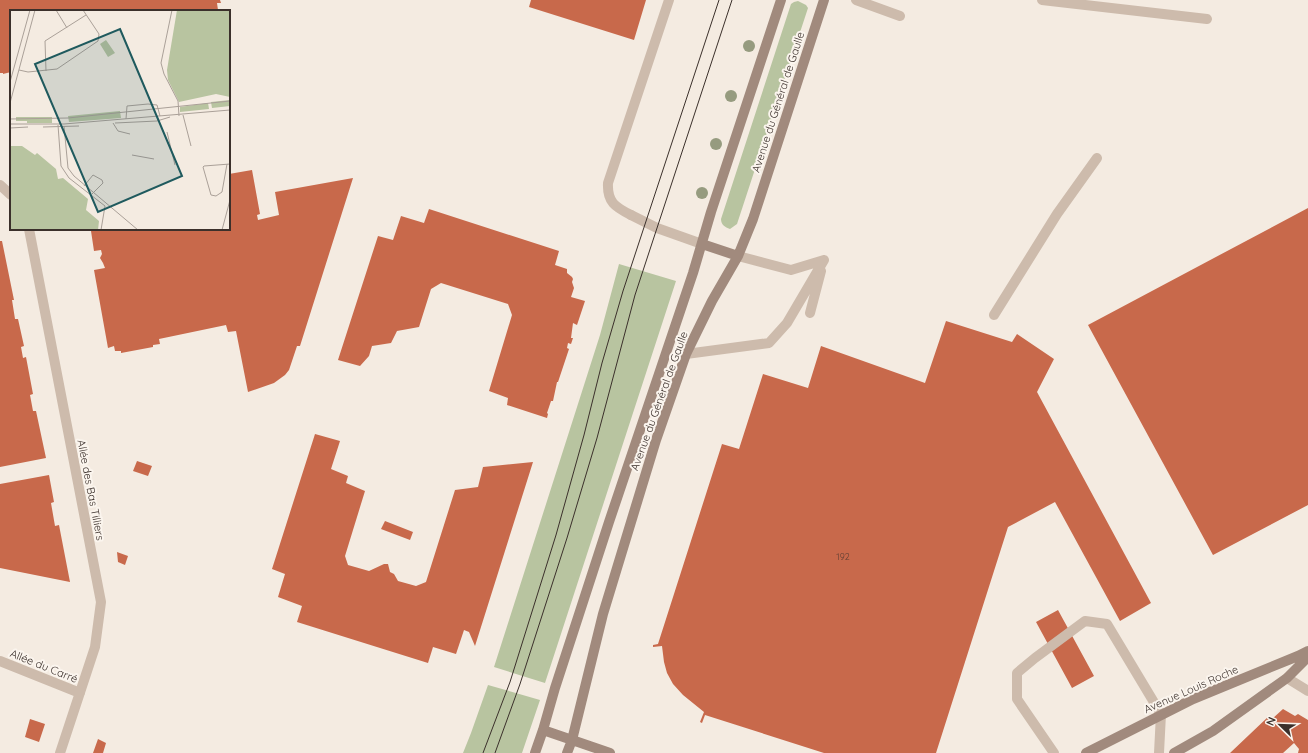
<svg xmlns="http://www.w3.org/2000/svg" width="1308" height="753" viewBox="0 0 1308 753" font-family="Quicksand,sans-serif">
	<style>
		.green { fill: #b8c4a0 }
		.building { fill: #c8694b }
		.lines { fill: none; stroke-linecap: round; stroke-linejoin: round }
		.service { stroke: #cdbbac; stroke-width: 10 }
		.minor { stroke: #cdbbac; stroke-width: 10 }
		.secondary { stroke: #a18a7d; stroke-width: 10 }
		.tram { stroke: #3b302b; stroke-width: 1 }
		.tree { fill: #969b7f }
		.labels { text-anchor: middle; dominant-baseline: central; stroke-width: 4; stroke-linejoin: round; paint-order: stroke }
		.number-label { font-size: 9px; fill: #5e3e33 }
		.street-label { font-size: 11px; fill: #3b302b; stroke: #fbf5ee }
		.inset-road { fill: none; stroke: #aaa098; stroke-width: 1 }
		.view { fill: #1f5a5e; fill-opacity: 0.15; stroke: #1f5a5e; stroke-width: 2 }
		.inset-edge { fill: none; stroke: #3b302b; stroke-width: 2 }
	</style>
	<rect width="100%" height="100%" fill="#f4ebe1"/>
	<!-- green -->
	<path class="green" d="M798,1L806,5L808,8L737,224L730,229C725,227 721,225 721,219L791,4L794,2Z
		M619,264L676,281L545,683L494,667L600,335Z
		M488,685L540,700L522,753H463L471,733Z"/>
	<!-- building -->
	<path class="building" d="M0,0H220L221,3H217L218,10L214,11H11V72L3,74V73H0Z
		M531,0H646L634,40L529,7Z
		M252,170L260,214L257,215L258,220L279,215L275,192L353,178L300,346H297L289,370L285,375L274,383L248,392L236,331L228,332L226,325L159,339L160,344L153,345V347L121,353V351H115L114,346L108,348L94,270L105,268L103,263L100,258L102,254L101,250L94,251L91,231L92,229H229V174Z
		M1308,208V505L1213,555L1088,325Z
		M429,209L559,251L555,265L567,269V273L572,277L573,279L572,282L574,288L571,297L585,301L577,325L573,323L571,338H573L571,344L568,343L567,348L569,349L558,382H557L553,401H551L547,413L548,414L547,418L507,405L508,398L489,391L512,315L508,304L441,283L431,289L419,327L397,331L391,343L372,346L369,356L360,366L338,360L378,236L393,240L401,216L424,223Z
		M0,241H2L14,300H12L15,319H18L24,346L21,347L23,358L26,357L33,394L30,395L33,411H36L46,458L0,467Z
		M946,321L1012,342L1017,334L1054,359L1037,392L1151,603L1120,621L1055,502L1008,527L936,753H824L705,715L702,723L700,722L704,712L683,695L673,684L667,673L664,662L662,646L653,647V645L658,644L722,444L739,449L763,374L808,388L821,346L925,383Z
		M315,434L340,441L331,469L348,476L346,483L365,491L345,556L348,565L369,571L384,564H388L390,572L394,574L398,581L416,586L426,582L455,490L478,487L483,467L533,462L475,646L469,632L464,630L456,654L433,647L428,663L297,622L302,606L278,597L285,574L272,569Z
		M137,461L152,466L148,476L133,471Z
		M49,475L54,502L51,503L55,526L59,525L70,582L0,568V484Z
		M385,521L413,532L410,540L381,529Z
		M117,552L128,556L125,565L118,562Z
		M1058,610L1094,676L1072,688L1036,622Z
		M1283,709L1295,716L1298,714L1308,720V753H1298L1299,749L1294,743L1283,753H1230L1269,716L1272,719Z
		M30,719L45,724L39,742L25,737Z
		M98,739L106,743L103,753H93Z"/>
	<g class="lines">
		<!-- service -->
		<path class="service" d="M856,0L900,16
			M1042,0L1207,19
			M631,215L657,228L702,244
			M738,256L791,270L824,260
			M810,313L821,271
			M994,315L1057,214L1097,158
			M686,354L769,343L787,323L824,260
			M1054,753L1017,699V673L1035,658L1085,621L1107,624L1161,714L1159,753"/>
		<!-- minor -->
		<path class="minor" d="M0,185L11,195
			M631,215C615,207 607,202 608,183L669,0
			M29,229L101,602L95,647L60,753
			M0,661L80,693
			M1287,678L1308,691"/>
		<!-- secondary -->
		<path class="secondary" d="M702,244L738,256
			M543,730L610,753
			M535,753L543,730L555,688L609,522L693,273L711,212L781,0
			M567,753L572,740L603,614L656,440L686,354L712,301L738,256L753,219L824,0
			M1086,753L1193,699L1298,656L1308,651
			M1174,753L1213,731L1287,678L1308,657"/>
		<!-- tram -->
		<path class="tram" d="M483,753L510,682L556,535L584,435L602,363L623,291L719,0
			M495,753L520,684L567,538L597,438L635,295L732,0"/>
	</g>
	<!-- trees -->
	<g class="tree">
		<circle cx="749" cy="46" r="6"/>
		<circle cx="731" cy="96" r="6"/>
		<circle cx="716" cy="144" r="6"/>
		<circle cx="702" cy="193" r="6"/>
	</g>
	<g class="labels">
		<!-- number labels -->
		<g class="number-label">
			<text x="843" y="556">192</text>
		</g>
		<!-- street labels -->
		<g class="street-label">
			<text transform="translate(778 102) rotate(-72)">Avenue du Général de Gaulle</text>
			<text transform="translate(659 401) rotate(-70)">Avenue du Général de Gaulle</text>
			<text transform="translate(91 490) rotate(79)">Allée des Bas Tilliers</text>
			<text transform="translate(44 666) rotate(22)">Allée du Carré</text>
			<text transform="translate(1191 689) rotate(-24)">Avenue Louis Roche</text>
		</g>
	</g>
	<!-- overview -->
	<g transform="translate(10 10)">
		<rect width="220" height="220" fill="#f4ebe1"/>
		<path d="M167,0H220V87L206,84L169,92L158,70L157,60ZM96,30L105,43L98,47L90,34ZM220,90V96L202,98L201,92ZM198,93L199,99L170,102V97ZM110,101L111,108L59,112L58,106ZM6,107H42V113H17V111H6ZM0,136H12L25,145L27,143L46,159L48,169L53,168L78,189L76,200L89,211L88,220H0Z" fill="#b8c4a0"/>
		<path class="inset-road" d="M46,0L57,18M162,0L151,53L154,64L168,91L169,106M9,60L18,62L47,59L88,31L89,24L73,0M36,61L35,31L76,5M0,72L20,0M0,93L25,0M173,105L181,136M0,109L58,108L220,91M116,109L117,96L138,94L147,95L150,106M103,113L108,121L120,124M105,113L147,111L160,107M0,114H54L220,100M48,115L51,156L59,168L95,196M54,116L58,158L64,166L128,220M33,117L69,116M0,118L18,117M157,122L165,155M122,145L144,149M217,154L212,182L206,186L201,185L193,157L194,156L220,154M74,176L83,165L92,170L93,173L82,184M91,220L95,196M212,220L220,190"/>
		<path class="view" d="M110,19L172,166L88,202L25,54Z"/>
		<rect width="220" height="220" class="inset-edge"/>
	</g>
	<!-- north arrow -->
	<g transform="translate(1280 725) rotate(293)" stroke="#fbf5ee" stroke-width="3" paint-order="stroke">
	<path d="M0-3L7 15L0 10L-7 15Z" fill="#3b302b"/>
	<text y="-6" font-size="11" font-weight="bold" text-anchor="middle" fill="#3b302b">N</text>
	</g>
</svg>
